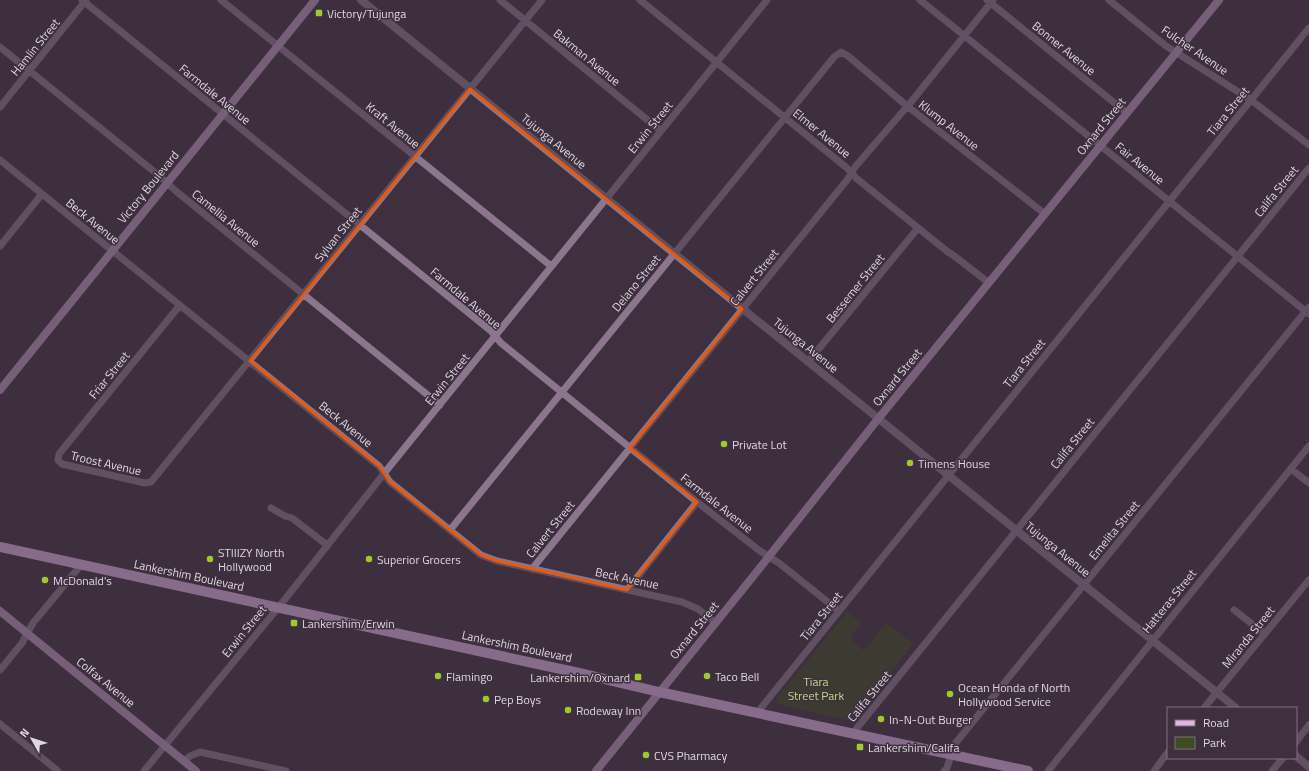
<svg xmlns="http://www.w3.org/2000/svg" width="1309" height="771" viewBox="0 0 1309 771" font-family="'Titillium Web',sans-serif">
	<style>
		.green { fill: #3d4b1f }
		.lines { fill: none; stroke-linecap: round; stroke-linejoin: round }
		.minor { stroke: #8c768d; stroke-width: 7 }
		.tertiary { stroke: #8c768d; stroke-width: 8 }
		.secondary { stroke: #bc99be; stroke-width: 8 }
		.primary { stroke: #e1b4e4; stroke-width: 10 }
		.marked { fill: none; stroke: #e8590c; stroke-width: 3; stroke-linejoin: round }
		.poi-dot { fill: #a0c92c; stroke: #3e303f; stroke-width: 1.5 }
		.labels { text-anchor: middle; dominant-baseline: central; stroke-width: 3; stroke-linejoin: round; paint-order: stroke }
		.poi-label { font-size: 12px; fill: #dfd7e0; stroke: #3e303f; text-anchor: start }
		.street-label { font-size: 12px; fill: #dfd7e0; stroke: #3e303f }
		.park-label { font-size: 12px; fill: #bedd7e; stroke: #3e303f }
	</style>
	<rect width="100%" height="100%" fill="#3e303f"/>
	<!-- green -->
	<path class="green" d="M847,612L861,623L851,636L852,641L864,651L886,623L913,644L852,721L781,705L777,702V698Z"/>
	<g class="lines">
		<!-- minor -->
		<path class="minor" d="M82,0L491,331L501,343L697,502L760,551L779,563L839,611
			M221,0L551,266
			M500,0L661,131
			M640,0L847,168L856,178L948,252L953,255L989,283
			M920,0L1309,314
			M987,0L1127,113
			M1109,0L1166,46L1251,100L1309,145
			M0,47L157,174L177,192L440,405
			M0,107L86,0
			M0,160L379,466L390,482L481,555L497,561L682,602L698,609L716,623
			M0,246L42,194
			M180,305L59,454L58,460L62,464L145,483L151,482L542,0
			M808,362L918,228
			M1291,469L1309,483
			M271,508L285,516L292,518L327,545
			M450,530L834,57L841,52L848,56L907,106L1045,214
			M532,569L847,180L855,167L911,102L993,0
			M627,590L697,502
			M1234,610L1265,634
			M0,670L22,643L33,623L81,565
			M1204,708L1309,580
			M757,713L1309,28
			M0,724L58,771
			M853,733L1309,168
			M1296,742L1309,725
			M184,761L190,756L200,752L286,771
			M144,771L286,598L390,466L767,0
			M944,771L947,768L954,745L1309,307
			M1048,771L1309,446
			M1154,771L1168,752
			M1272,771L1283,758"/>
		<!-- tertiary -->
		<path class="tertiary" d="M361,0L1236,708
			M1296,756L1309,767"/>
		<!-- secondary -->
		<path class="secondary" d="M0,390L315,0
			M0,611L196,771
			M596,771L751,579L878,419L1219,0"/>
		<!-- primary -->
		<path class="primary" d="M0,547L579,673L659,692L1028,771"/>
	</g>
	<!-- marked area -->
	<path d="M0 0H1309V771H0ZM470,89L742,309L630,448L697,502L627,590L497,561L481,555L390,482L379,466L250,361Z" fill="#3e303f" fill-opacity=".55" fill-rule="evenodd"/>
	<path class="marked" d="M470,89L742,309L630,448L697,502L627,590L497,561L481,555L390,482L379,466L250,361Z"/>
	<!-- markers -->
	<g class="poi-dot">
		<rect x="315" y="9" width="8" height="8" rx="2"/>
		<circle cx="724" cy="444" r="4"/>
		<circle cx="910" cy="463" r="4"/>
		<circle cx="210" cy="559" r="4"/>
		<circle cx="369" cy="559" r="4"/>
		<circle cx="45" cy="580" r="4"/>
		<rect x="290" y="619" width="8" height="8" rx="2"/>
		<circle cx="438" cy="676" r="4"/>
		<circle cx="707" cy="676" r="4"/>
		<rect x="634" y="673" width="8" height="8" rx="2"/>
		<circle cx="950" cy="694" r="4"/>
		<circle cx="486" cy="699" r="4"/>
		<circle cx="568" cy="710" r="4"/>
		<circle cx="881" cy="719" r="4"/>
		<rect x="856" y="743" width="8" height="8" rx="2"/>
		<circle cx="646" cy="755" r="4"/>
	</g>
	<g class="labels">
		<!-- poi labels -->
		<g class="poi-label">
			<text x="327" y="13">Victory/Tujunga</text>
			<text x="732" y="444">Private Lot</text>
			<text x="918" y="463">Timens House</text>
			<text x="218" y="552">STIIIZY North<tspan x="218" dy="14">Hollywood</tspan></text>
			<text x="377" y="559">Superior Grocers</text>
			<text x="53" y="580">McDonald's</text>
			<text x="302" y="623">Lankershim/Erwin</text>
			<text x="446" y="676">Flamingo</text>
			<text x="715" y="676">Taco Bell</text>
			<text x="630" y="677" text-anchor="end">Lankershim/Oxnard</text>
			<text x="958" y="687">Ocean Honda of North<tspan x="958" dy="14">Hollywood Service</tspan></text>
			<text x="494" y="699">Pep Boys</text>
			<text x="576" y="710">Rodeway Inn</text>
			<text x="889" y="719">In-N-Out Burger</text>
			<text x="868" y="747">Lankershim/Califa</text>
			<text x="654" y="755">CVS Pharmacy</text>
		</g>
		<!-- street labels -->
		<g class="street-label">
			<text transform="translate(35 47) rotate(-51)">Hamlin Street</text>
			<text transform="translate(1064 48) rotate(39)">Bonner Avenue</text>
			<text transform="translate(1195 50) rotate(34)">Fulcher Avenue</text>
			<text transform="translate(587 57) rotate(39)">Bakman Avenue</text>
			<text transform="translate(215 94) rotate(39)">Farmdale Avenue</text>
			<text transform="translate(1228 111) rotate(-51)">Tiara Street</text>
			<text transform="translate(393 125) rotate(39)">Kraft Avenue</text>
			<text transform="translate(949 125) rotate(38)">Klump Avenue</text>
			<text transform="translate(1101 126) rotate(-51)">Oxnard Street</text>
			<text transform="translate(650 127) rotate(-51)">Erwin Street</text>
			<text transform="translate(822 133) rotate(39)">Elmer Avenue</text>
			<text transform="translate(554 141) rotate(39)">Tujunga Avenue</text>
			<text transform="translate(1140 163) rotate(39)">Fair Avenue</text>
			<text transform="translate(148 187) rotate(-51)">Victory Boulevard</text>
			<text transform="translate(1276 191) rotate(-51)">Califa Street</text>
			<text transform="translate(226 218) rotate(39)">Camellia Avenue</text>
			<text transform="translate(93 221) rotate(39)">Beck Avenue</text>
			<text transform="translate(338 234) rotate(-51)">Sylvan Street</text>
			<text transform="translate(754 277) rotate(-51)">Calvert Street</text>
			<text transform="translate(636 283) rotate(-51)">Delano Street</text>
			<text transform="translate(855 288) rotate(-51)">Bessemer Street</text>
			<text transform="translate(466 298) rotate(40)">Farmdale Avenue</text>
			<text transform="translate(806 345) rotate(39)">Tujunga Avenue</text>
			<text transform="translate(1024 363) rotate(-51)">Tiara Street</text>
			<text transform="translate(109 375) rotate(-51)">Friar Street</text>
			<text transform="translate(897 377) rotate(-51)">Oxnard Street</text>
			<text transform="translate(447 379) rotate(-51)">Erwin Street</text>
			<text transform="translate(346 424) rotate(39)">Beck Avenue</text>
			<text transform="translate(1072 443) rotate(-51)">Califa Street</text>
			<text transform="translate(106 463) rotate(13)">Troost Avenue</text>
			<text transform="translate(717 503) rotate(38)">Farmdale Avenue</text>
			<text transform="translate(550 529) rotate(-51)">Calvert Street</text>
			<text transform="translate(1114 530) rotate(-51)">Emelita Street</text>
			<text transform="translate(1058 549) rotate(39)">Tujunga Avenue</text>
			<text transform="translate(189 575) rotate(12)">Lankershim Boulevard</text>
			<text transform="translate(627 578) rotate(12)">Beck Avenue</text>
			<text transform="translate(1169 601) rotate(-51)">Hatteras Street</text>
			<text transform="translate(821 616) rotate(-51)">Tiara Street</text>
			<text transform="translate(694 630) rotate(-51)">Oxnard Street</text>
			<text transform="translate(244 631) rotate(-51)">Erwin Street</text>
			<text transform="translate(1248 637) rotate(-51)">Miranda Street</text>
			<text transform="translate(517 646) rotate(12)">Lankershim Boulevard</text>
			<text transform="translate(106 682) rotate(39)">Colfax Avenue</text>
			<text transform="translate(869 696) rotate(-51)">Califa Street</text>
		</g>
		<!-- park labels -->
		<g class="park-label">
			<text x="816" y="681">Tiara<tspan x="816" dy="14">Street Park</tspan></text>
		</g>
	</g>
	<!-- legend -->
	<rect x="1167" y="707" width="130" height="52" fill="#3e303f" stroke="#7e737f"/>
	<rect x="1175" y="720" width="20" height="6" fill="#e1b4e4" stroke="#7e737f"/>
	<text x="1203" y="727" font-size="12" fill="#dfd7e0">Road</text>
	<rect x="1175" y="737" width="20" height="12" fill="#3d4b1f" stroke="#7e737f"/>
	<text x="1203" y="747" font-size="12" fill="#dfd7e0">Park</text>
	<!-- north arrow -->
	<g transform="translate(32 739) rotate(309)" stroke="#3e303f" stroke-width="3" paint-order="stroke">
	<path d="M0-3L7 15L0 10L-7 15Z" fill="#dfd7e0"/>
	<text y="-6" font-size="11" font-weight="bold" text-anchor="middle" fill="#dfd7e0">N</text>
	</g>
</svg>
